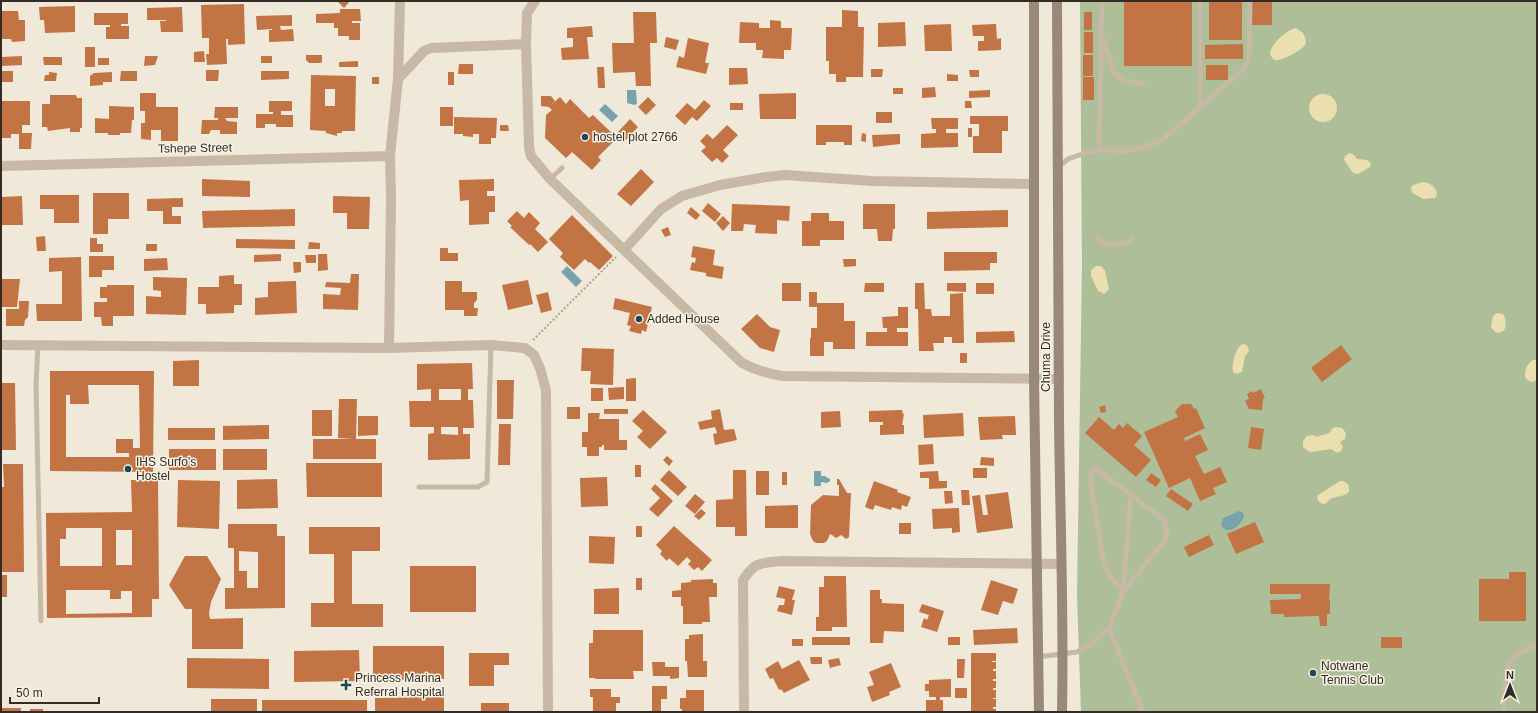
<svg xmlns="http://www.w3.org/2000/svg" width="1538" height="713" viewBox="0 0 1538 713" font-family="Helvetica,sans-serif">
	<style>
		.green { fill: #adbe99 }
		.sand { fill: #ebdfaf }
		.water { fill: #79a3ac }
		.building { fill: #c27445; fill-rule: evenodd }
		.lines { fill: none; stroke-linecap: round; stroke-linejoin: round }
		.path { stroke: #b3a48f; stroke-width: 2; stroke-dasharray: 2 2; stroke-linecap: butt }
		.lane { stroke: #c7b9a5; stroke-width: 5 }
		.street { stroke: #c7b9a5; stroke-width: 10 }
		.secondary { stroke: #9b8977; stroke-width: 10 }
		.poi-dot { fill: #1d4853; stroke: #f8f2e4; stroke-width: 1.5 }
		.labels { text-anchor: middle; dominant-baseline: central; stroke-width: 3; stroke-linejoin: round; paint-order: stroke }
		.poi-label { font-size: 12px; fill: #332c26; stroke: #f8f2e4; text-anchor: start }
		.street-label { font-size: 12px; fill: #332c26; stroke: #f8f2e4 }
	</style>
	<rect width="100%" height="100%" fill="#f0e8d8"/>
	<!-- green -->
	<path class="green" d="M1080,1H1537V712H1081L1077,597L1082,264Z"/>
	<!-- sand -->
	<path class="sand" d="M1296,28L1303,33C1305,37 1307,41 1305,45C1301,51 1280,62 1274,60L1270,55C1269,46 1287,29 1296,28Z
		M1309 108a14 14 0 1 1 28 0a14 14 0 1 1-28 0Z
		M1350,153L1354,155L1357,159L1367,160L1371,163L1370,167L1358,174L1353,173L1344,160L1345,156Z
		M1423,182C1429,182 1437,187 1437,194L1435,198L1424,199L1412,193L1411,188L1413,185Z
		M1096,266H1101L1105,271L1109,289L1104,294L1098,291L1091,276V270Z
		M1497,313L1503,314C1508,321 1507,336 1495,332L1491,327L1493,316Z
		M1242,344L1247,345L1249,351L1245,356L1242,372L1237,374L1233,372C1231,365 1236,348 1242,344Z
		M1533,360H1537V380L1531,382L1526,379C1523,373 1527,363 1533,360Z
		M1336,427L1342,428L1346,433L1345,439L1340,442L1343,447L1341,451L1337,453L1331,449L1311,452L1308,451L1303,447V441L1307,436L1314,435L1316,437L1329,433L1333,428Z
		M1340,481H1343L1348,484C1353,496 1341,495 1333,498C1329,499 1328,502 1325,504L1320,503L1317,499L1318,495Z"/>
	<!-- water -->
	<path class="water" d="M627,90H636L637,104L634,105L627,103Z
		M605,104L618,116L612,122L599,110Z
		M567,266L582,281L576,287L561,272Z
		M814,471H821V476H826V477L830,479V481L827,483L821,482V486H814Z
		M1239,511L1242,512L1244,515C1243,525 1226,538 1221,524L1223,518Z"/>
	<!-- building -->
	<path class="building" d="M337,1H350L344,8Z
		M1124,1H1192V66H1124Z
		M1209,1H1242V40H1209Z
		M1252,1H1272V25H1252Z
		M244,4L245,44L228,45V39H226L227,64L207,65L206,54H209V38H202L201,5Z
		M75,6V32L45,33L44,20H40L39,7Z
		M182,7L183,32H161L160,21H166V20H147V8Z
		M340,9H360L361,21H352V23H360V40H349V36H338V28H334V23H316V14L340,13Z
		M842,10L858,11V27H864L863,77H846V82H836V74H829V61H826V27H842Z
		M1,11H18L19,20H25V41L12,42L11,39H1Z
		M633,12H656L657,43H650L651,86H636L635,72L613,73L612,43H634Z
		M1084,12H1092V30H1084Z
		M94,13H128V24H121V26H129V39H106V27H110V25H94Z
		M292,15V26H280L281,30L293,29L294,41L269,42V30H272V29L257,30L256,16Z
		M770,20L781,21V28H792L791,50H784V59L762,58L763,50H756V43H739L740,22L759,23V28H770Z
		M905,22L906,46L878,47V23Z
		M951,24L952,51H925L924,25Z
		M996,24L997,39L1001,38V50L978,51V41H984V36H973L972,25Z
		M592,26L593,37H587L589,59L562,60L561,48L573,47V38H567V28Z
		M1084,32H1093V53H1084Z
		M666,37L679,40L676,50L664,47Z
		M688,38L709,43L705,63H709L706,74L676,67L679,56L684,58Z
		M1243,44V59H1205V45Z
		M85,47H95V67H85Z
		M204,51L205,62H194V52Z
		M306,55H322V61L321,63H309L306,60Z
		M1083,55H1093V76H1083Z
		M22,56V65L1,66V57Z
		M145,56H158L155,65L144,66Z
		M261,56H272V63H261Z
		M43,57H62V65H44Z
		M98,58H109V65H98Z
		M358,61V67H339V62Z
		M459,64H473V74H458Z
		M1206,65H1228V80H1206Z
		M597,67H604L605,88H598Z
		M729,68H747L748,84L729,85Z
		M871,69H883L882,77H871Z
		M206,70H219L218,81H206Z
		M969,70H979V77H970Z
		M1,71H13V82H1Z
		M121,71H137V81H120Z
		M261,71H289V79L261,80Z
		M49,72L57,73L56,81H44L45,75H49Z
		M112,72V82H103V85L90,86V76L94,73Z
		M448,72H454V85H448Z
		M947,74L958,75V81H947Z
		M311,75L356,76L355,131H342V133H337V136L326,133V131L310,130ZM325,89H335V106H325Z
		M372,77H379V84H372Z
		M1083,77H1094V100H1083Z
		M935,87L936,97L922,98V88Z
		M893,88H903V94H893Z
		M990,90V97L969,98V91Z
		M140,93H156V107H178V141H161V130H151V140L141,139V123H145V111H140Z
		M796,93V119H760L759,94Z
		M50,95H76L77,98H82V128H80V132H70V128L48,131L47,127H42V104H50Z
		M541,96H551L555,101L549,107L541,106Z
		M560,97L566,104L570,99L589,118L593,115L617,138L598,157L601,160L592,170L572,152L566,158L545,138L546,115L552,110L549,107Z
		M648,97L656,105L646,115L638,107Z
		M704,100L711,106L697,121L692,117L685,125L675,116L687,103L695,110Z
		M1,101H30V125H22V133H32L31,149H19V134H11V138H2Z
		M269,101H292V111H281V115H293V127H276V124H265V128H256V114H273V112H269Z
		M965,101H971L972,108H965Z
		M730,103H743V110H730Z
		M109,106L134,107V120H132L131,133H120V135H108V133H95V118L109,119Z
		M215,107H238V118H225L227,121L237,122V134H220V130H211L209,134H201L202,120H218V118H214Z
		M440,107H453V126H440Z
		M876,112H892V123H876Z
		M970,116H1008V131H1002V153H973V136H979V124H970Z
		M454,117L497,118L496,138H491V144H479V134H473V137L463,136V134H454Z
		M931,118H958V129H946V133H958V147L921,148V134L936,133V129H932Z
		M630,119L638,127L626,140L618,132Z
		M500,125H508L509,131H500Z
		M727,125L738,135L723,150L729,156L722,163L717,158L712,162L701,151L706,147L700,141L707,134L713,139Z
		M816,125H852V145H844V142H826V145H816Z
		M968,128H972V137H968Z
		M862,133L866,134V142L861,141Z
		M900,134V144L873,147L872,135Z
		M641,169L654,182L631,206L617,194Z
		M202,179L250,181V197L202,196Z
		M494,179V191H487V196H495V212H489V224L469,225V200L460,201L459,180Z
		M93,193H129V219H108V234H93Z
		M40,195H79V223H54V209H40Z
		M22,196L23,225H1V197Z
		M333,196L370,197L369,229H347V213H333Z
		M183,198V207H172V216H181V224H163V211H147V199Z
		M708,203L721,214L715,222L702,211Z
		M732,204L790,206L789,221L777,220V234L755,233L756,225L744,224L743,231H731Z
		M863,204H895V229H893L892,241H878L877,229H863Z
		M691,207L700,215L696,220L687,213Z
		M295,209V226L203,228L202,211Z
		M1008,210V227L927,229V212Z
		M517,211L524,218L529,212L540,223L535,229L548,242L538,252L530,244L529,245L510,227L512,226L507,221Z
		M811,213H829V221H844V240H820V246H802V221H811Z
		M572,215L613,256L599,270L590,262L589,263L585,259L574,270L560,257L563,253L549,239Z
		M723,216L730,223L723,231L716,223Z
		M668,227L671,235L665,237L661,230Z
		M45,236L46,251H37L36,237Z
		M90,238H97V244H103V252H90Z
		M236,239L295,240V249L236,248Z
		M309,242L320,243V249H308Z
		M146,244H157V251H146Z
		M693,246L715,250L713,265L724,267L722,279L706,276V273L690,270L692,262L695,263L696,258L691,257Z
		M440,248H448V253H458V261H440Z
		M944,252H997V263H990V270L944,271Z
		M281,254V261L254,262V255Z
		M318,254H327L328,270L318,271Z
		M305,255H316V263H306Z
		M89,256H114V270H102V277H89Z
		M81,257L82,321H37L36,304H62V271L49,272V258Z
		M167,258L168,270L144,271V259Z
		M843,259H856V266L844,267Z
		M293,262H301V272L294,273Z
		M351,274H359L358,310L323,309V294L340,295L341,288L325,287L326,282L350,283Z
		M234,275V284H242V305H234V313L206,314V304H198V287H219V276Z
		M153,277L187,278L186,315L146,314V296L161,297V291L153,290Z
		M1,279H20L17,307H1Z
		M528,280L533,304L508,310L502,285Z
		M296,281L297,313L255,315V298L268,297V282Z
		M445,281H462V292H477V300L474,303V308H478L477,316H464V310H445Z
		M782,283H801V301H782Z
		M865,283H884V292H864Z
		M915,283H924L925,309H931L932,316H950V294L963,293L964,343H952V337H944V343H933L934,351H919L918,309H915Z
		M947,283H966V292L947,291Z
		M976,283H994V294H976Z
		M107,285H134V316H113V326H102L101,317H94V302H107V298H100V287H107Z
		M548,292L552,310L541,313L536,295Z
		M809,292H817V303H844V321H855V349H833V342H824V356H810V338H811V328H817V307H809Z
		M615,298L652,307L646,332L642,330L641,334L629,331L631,326L627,325L630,313L613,309Z
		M19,301H29L28,317L25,320L24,326H6V309H19Z
		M898,307H908V328H897V332H908V346H866V332H887V328H883L882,317L898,316Z
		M757,314L770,327L780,330L774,352L760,348L741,329Z
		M1014,331L1015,342L976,343V332Z
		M1341,345L1352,359L1322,382L1311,368Z
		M582,348L614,349L613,385L590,384L591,371H581Z
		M960,353H967V363H960Z
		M199,360V386H173V361Z
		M472,363L473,389H468V400H473L474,428H463V434H470V459L428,460V434L434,433V427H410L409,401H431V389L417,390V364ZM439,389H461V400H439ZM441,427H458V435L441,434Z
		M50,371H154L153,472L50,471ZM88,385H139L140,448H133V439H116V453H129V457H66V395H70V404H89Z
		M636,378V401H626V379Z
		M497,380H514L513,419H497Z
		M1,383H15L16,450H1Z
		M624,387V399L609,400L608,388Z
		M591,388H603V401H591Z
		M1261,389L1265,398L1262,399H1263L1262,410L1249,409L1245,401L1249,399L1247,394L1252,391L1253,393Z
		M339,399H357L356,439H376V459H313V439H353L338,438Z
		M1182,404H1191L1194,409L1196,408L1205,428L1184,438L1185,441L1200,434L1208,450L1195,456L1204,474L1220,467L1227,482L1213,488L1216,494L1200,501L1190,478L1169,488L1144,432L1178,417L1175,411Z
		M1105,405L1106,412L1101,413L1099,407Z
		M567,407H580V419H567Z
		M604,409H628V414H604Z
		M720,409L724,430L734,429L737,440L715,445L713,434L717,433L715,427L700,430L698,422L712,419L711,411Z
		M312,410H332V436H312Z
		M643,410L667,432L650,449L637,437L643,431L632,421Z
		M902,410L903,414H904L902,425H904V434L880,435V425H883V422H869V411Z
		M840,411L841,427L821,428V412Z
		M588,413H600L599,419H619V440H627V450H604V445H602V447H599V456H587V447H582V432H588Z
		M963,413L964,436L924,438L923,415Z
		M358,416H378V435L358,436Z
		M1015,416L1016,435H1002L1003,439L980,440L978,417Z
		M1099,417L1114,430L1119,424L1123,428L1127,423L1142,436L1134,445L1151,460L1136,477L1085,433Z
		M499,424H511L510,465H498Z
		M269,425V439L223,440V426Z
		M1251,427L1264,429L1261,450L1248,448Z
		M168,428H215V440H168Z
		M933,444L934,464L919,465L918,445Z
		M169,449H216V470H169Z
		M223,449H267V470H223Z
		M667,456L673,461L669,466L663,460Z
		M981,457L994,458V466L980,465Z
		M306,463H382V497H307Z
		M3,464H23L24,572H1V487H4Z
		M635,465H641V477H635Z
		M973,468H987V478H973Z
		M669,470L687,487L678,496L660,480Z
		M733,470H746L747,536H735V527H716V500L733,499Z
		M756,471H769V495H756Z
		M938,471L939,481H947V488L929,489V478H920V472Z
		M782,472H787V485H782Z
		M1151,473L1161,480L1156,487L1146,480Z
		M607,477L608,506L581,507L580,478Z
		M277,479L278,508L237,509V480Z
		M837,479H839L847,493H851L849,537L846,539L841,535L836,538L832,535L830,534L827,541L824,543H816L813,541L810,534L811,505L823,495L839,496V485H837Z
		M131,480H158L159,599H152V617L47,618L46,513L132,512ZM66,528H102V566H60V539H66ZM116,530H132V565H116ZM66,590H110V599H121V591H132V613L66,614Z
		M178,480L220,481L219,529L177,527Z
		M874,481L898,490L897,492L911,497L907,507L902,505L901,510L892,507L891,510L875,505L873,510L865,507Z
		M655,484L673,501L658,517L649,509L660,498L651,489Z
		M1171,489L1193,504L1188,511L1166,496Z
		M961,490H969L970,505H962Z
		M944,491H952L953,503L945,504Z
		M1008,492L1013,528L977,533L972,496L980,495L983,515H988L985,495Z
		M695,494L705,502L695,514L685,506Z
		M798,505V528H765V506Z
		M959,508L960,532L952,533V528L933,529L932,509Z
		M701,509L706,513L699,520L694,516Z
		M1255,522L1264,542L1236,554L1227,534Z
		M899,523H911V534H899Z
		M228,524H277V536H285V608L225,609V588H234V548H228ZM239,551L258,552V588H247V571H239Z
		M636,526H642V537H636Z
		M674,526L712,560L702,571L698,567L694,570L688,564L691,561L687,557L678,566L669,558L667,561L660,554L662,551L656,545Z
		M309,527H380V551H352V604H383V627H311V603H334V554H309Z
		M1209,535L1214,545L1189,557L1184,547Z
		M589,536L615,537L614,564L589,563Z
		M185,556H207L221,579L211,602L209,613L210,619L243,618V649H192V609H185L169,585Z
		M410,566H476V612H410Z
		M1509,572H1526V621H1479V579H1509Z
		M1,575H7V597H1Z
		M824,576H846L847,627H832V631H816V617H819V587H824Z
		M636,578H642V590H636Z
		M713,579V583H717V597H709L710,622H702V624H683V606H681V597H672V591L681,590V583L691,582V580Z
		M991,580L1018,589L1013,604L1003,601L998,615L981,610Z
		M1270,584H1330L1329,600H1330V614H1327V626H1320L1319,616L1284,617V614H1271L1270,600L1301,599V594H1270Z
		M779,586L795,590L792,600H795L792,615L777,611L779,605H784L785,599L776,597Z
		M619,588V614H594V589Z
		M870,590H880V599H882V603L904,604V632L884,631L883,643H870Z
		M922,604L944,611L937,632L921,627L924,618L927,620L929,615L919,612Z
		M1017,628L1018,643L974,645L973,630Z
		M593,630H643V671H633L634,679H595V678H589V643H593Z
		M703,634V661H707V677H688L687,661H685V639H689V635Z
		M812,637H850V645H812Z
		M948,637H960V645H948Z
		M1381,637H1402V648H1381Z
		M792,639H803V646H792Z
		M373,646H444V679L373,680Z
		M359,650L360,681L294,682V651Z
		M469,653H509V665H494V686H469Z
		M971,653H996V661H992V662H996V669H993V671H996V679H993V681H996V688H993V690H996V698H993V699H996V707H993V709H996V712H971Z
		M810,657H822V664H811Z
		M187,658L269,659V689L187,688Z
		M839,658L841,665L830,668L828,660Z
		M957,659H965L964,678H957Z
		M799,660L810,680L784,693L781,689L779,690L773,678L770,679L765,669L778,661L782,669Z
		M652,662H665V667H679V678L670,679V676H653Z
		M891,663L901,687L889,692L890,695L872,702L867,687L874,685L869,672Z
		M951,679V697H940V700H943V711L926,712V700H936V697H929V691H925V684H929V680Z
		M652,686H667V699H661V712H652Z
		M955,688H967V698H955Z
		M590,689H611V697H620V703H616V712H593V697H590Z
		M686,690H704V712H682V709H680V698H686Z
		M444,697V712H375V698Z
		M211,699H257V712H211Z
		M262,700H367V712H262Z
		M481,703H509V712H481Z
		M1,708H21V712H1Z
		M30,709H43V712H30Z"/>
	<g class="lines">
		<!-- path -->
		<path class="path" d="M533,340L616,257"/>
		<!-- lane -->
		<path class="lane" d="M1103,39L1114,72C1122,83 1131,82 1143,83
			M1200,107V1
			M1099,150L1102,1
			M1058,167L1068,159L1088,152L1099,150L1125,151L1142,148L1162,140L1246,67L1249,57L1250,1
			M550,179L562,168
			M1098,238C1103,247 1125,246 1132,239
			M38,345L36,384L41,621
			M1095,469L1098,470L1165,521L1167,530L1166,539L1123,592L1111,577L1104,564L1090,478L1091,472Z
			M419,487H478L487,482L491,345
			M1109,628L1143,712
			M1038,657L1077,652L1090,645L1109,628L1123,592L1131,494
			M1504,712C1504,697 1503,668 1514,657C1520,651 1530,648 1537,645"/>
		<!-- street -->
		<path class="street" d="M535,1L527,13L526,44L529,147L531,156L550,179L742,363C756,370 767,374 782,376L1059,379
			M398,79L424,51L431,48L526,44
			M1,166L390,156
			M624,250L661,209L682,196L720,185L766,177L785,175L872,181L1034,184
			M1,345L389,348L491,345L525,348L534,355L540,368L546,390L548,712
			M389,348L391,199L390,156L398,79L400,1
			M744,712L743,580C755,562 760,563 781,561L1060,564"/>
		<!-- secondary -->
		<path class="secondary" d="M1034,1V379L1039,712
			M1057,1C1058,140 1058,280 1059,419C1060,517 1064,614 1062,712"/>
	</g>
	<!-- markers -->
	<g class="poi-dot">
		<circle cx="585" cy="137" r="4"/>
		<circle cx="639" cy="319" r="4"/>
		<circle cx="128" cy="469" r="4"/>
		<circle cx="1313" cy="673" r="4"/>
		<path d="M344 679h4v4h4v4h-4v4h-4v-4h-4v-4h4z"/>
	</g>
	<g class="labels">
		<!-- poi labels -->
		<g class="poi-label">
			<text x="593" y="137">hostel plot 2766</text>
			<text x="647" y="319">Added House</text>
			<text x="136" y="462">IHS Surfo's<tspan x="136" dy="14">Hostel</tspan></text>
			<text x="1321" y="666">Notwane<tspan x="1321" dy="14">Tennis Club</tspan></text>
			<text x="355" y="678">Princess Marina<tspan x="355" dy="14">Referral Hospital</tspan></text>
		</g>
		<!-- street labels -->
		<g class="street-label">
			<text transform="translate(195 148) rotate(-1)">Tshepe Street</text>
			<text transform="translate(1046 357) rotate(-90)">Chuma Drive</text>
		</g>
	</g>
	<!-- border -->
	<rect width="1538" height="713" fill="none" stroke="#332c26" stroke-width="4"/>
	<!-- north arrow -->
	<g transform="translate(1510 685)" stroke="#f8f2e4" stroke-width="3" paint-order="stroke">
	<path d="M0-3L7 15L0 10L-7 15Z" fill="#332c26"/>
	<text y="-6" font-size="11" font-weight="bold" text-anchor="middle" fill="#332c26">N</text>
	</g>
	<!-- scale -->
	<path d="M10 697v6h89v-6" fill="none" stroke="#332c26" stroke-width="2"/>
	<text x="16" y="697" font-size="12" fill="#332c26" stroke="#f8f2e4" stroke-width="3" paint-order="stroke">50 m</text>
</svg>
